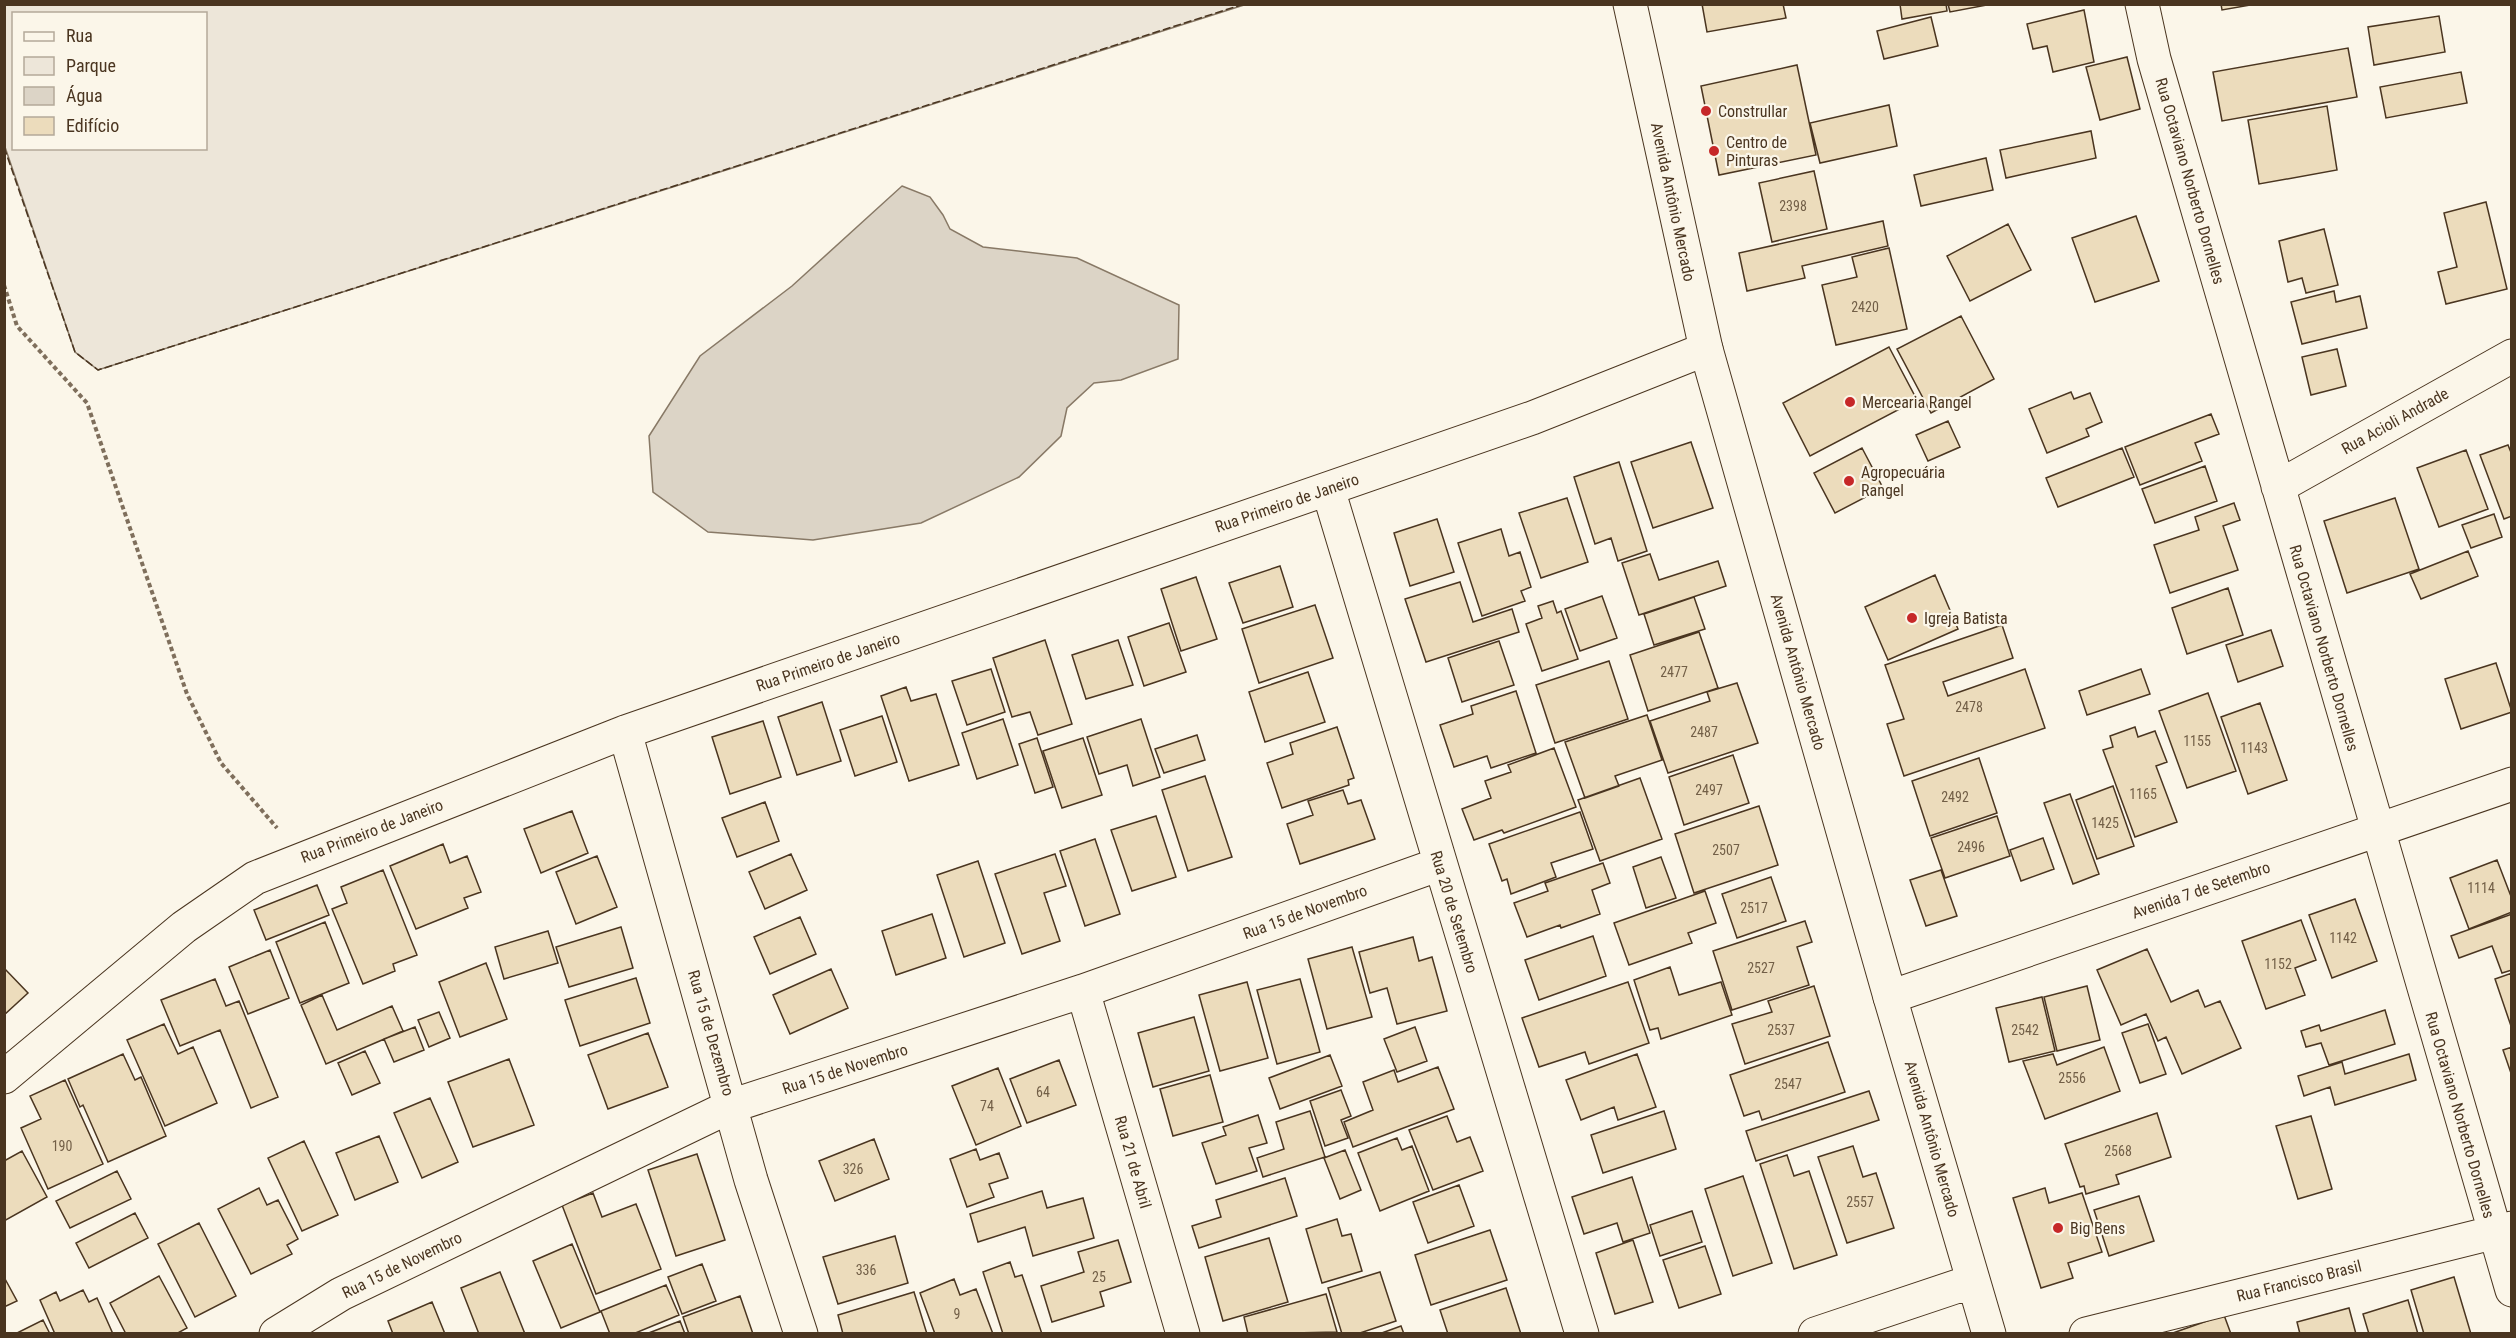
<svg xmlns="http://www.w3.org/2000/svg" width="2516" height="1338" viewBox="0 0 2516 1338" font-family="'Roboto Condensed',sans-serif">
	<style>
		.green { fill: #ede6d9; stroke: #887966; stroke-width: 1.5; fill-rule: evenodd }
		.water { fill: #dcd4c6; stroke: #887966; stroke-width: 1.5 }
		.building { fill: #ecdcbc; stroke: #4a3520; stroke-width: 1.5 }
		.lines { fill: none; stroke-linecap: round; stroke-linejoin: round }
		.minor-casing { stroke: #4a3520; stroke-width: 35 }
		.tertiary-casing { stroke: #4a3520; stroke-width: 35 }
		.path { stroke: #7f6f5c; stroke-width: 4; stroke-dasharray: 4.5 3; stroke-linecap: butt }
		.minor { stroke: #fbf6e9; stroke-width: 33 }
		.tertiary { stroke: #fbf6e9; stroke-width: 33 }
		.fence { stroke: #4a3520; stroke-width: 1.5; stroke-dasharray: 8 3; stroke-linecap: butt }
		.poi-dot { fill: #c62828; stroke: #fbf6e9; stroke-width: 2 }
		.labels { text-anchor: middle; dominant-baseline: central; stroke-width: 4.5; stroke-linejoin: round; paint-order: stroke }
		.number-label { font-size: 14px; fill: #725f47 }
		.poi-label { font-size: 16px; fill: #4a3520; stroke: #fbf6e9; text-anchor: start }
		.street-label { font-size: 16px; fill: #4a3520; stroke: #fbf6e9 }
	</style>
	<rect width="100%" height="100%" fill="#fbf6e9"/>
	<!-- green -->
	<path class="green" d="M4,5L5,4L1244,5L98,370L75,352L5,147ZM14,14H206V148H14Z"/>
	<!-- water -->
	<path class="water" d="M902,186L930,197L943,215L950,229L983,247L1077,258L1179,305L1178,359L1121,380L1094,383L1067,408L1061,436L1019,477L921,523L813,540L708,532L653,492L649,436L700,356L792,286Z"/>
	<!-- building -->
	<path class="building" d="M1702,4H1783L1786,18L1707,32Z
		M1900,4H1946L1947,11L1902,19Z
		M1948,4H1992L1950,12Z
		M2221,4H2256L2222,10Z
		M2084,10L2094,62L2053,72L2047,46L2033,49L2027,24Z
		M2439,16L2445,52L2374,65L2368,27Z
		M1931,17L1938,46L1884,59L1877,31Z
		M2348,48L2357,97L2222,121L2213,72Z
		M2127,57L2140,109L2100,120L2086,67Z
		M1797,65L1816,155L1719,175L1701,86Z
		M2461,72L2467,103L2386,118L2380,87Z
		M1889,105L1897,146L1820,163L1810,123Z
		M2327,106L2337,170L2259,184L2248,120Z
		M2091,131L2096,158L2006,178L2000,150Z
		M1986,158L1993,190L1921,206L1914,175Z
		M1814,171L1827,229L1772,242L1759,183Z
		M2486,202L2507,289L2446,304L2438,272L2457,267L2444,213Z
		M2136,216L2159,281L2095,302L2072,238Z
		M1883,221L1888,246L1802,266L1805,278L1747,291L1739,253Z
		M2008,224L2031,270L1970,301L1947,256Z
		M2324,229L2338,285L2306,293L2302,278L2288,282L2279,241Z
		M1889,248L1907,329L1836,345L1822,285L1857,277L1852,257Z
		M2334,291L2336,302L2360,296L2367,328L2302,344L2291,302Z
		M1961,316L1994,379L1931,413L1897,349Z
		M1889,347L1917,400L1810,456L1783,403Z
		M2337,349L2346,386L2311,395L2302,357Z
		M2071,392L2074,399L2090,393L2102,422L2086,429L2089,436L2047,453L2029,409Z
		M2211,414L2219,434L2195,443L2202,461L2140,485L2125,447Z
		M1948,421L1960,447L1928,461L1916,435Z
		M1691,442L1713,508L1653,528L1631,462Z
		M2508,445L2512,455V516L2504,519L2480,455Z
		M1862,448L1883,488L1835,513L1814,473Z
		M2122,448L2134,477L2058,507L2046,478Z
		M2466,450L2488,509L2439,527L2417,468Z
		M1619,462L1647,551L1618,561L1611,538L1595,544L1574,477Z
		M2205,466L2217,501L2155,523L2142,489Z
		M1567,498L1588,562L1541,578L1519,513Z
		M2395,498L2419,569L2347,593L2324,521Z
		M2234,503L2240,520L2223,526L2238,570L2170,593L2154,545L2199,530L2195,517Z
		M2494,514L2502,537L2471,548L2462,525Z
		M1437,519L1454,572L1410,586L1394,533Z
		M1501,529L1509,556L1520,552L1531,587L1521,591L1525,601L1482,616L1458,543Z
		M2468,551L2478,576L2421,599L2410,574Z
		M1650,554L1659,580L1718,561L1726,586L1639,615L1622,563Z
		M1280,566L1293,607L1243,623L1229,583Z
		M1935,575L1958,629L1888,660L1865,607Z
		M1196,577L1217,639L1181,651L1161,589Z
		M1460,582L1473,622L1512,609L1519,632L1426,662L1405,599Z
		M2228,588L2243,635L2187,654L2172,608Z
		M1602,596L1617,638L1580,651L1565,609Z
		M1694,597L1705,629L1654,645L1644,614Z
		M1553,601L1557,613L1561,611L1578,659L1542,671L1526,624L1542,618L1538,606Z
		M1315,605L1333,658L1259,683L1242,629Z
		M1169,623L1186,672L1144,686L1128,637Z
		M2002,625L2013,658L1943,682L1948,696L2025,669L2045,728L1904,776L1887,724L1904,719L1885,665Z
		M2271,630L2283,666L2238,682L2226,645Z
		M1699,632L1718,688L1648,711L1630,655Z
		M1045,640L1072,724L1038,735L1030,712L1012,717L993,658Z
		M1118,640L1133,685L1086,699L1072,655Z
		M1499,641L1514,685L1462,702L1448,658Z
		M1609,661L1628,719L1555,743L1536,685Z
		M2496,663L2512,712L2461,729L2445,679Z
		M991,669L1005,712L967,725L952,681Z
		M2141,669L2150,694L2087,715L2079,691Z
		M1308,672L1325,722L1265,742L1249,692Z
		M1737,683L1758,743L1668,773L1650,721L1710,701L1707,692Z
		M906,687L911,701L936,694L959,765L909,781L881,696Z
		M1516,691L1536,753L1491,768L1487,756L1454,767L1440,725L1473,714L1471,706Z
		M2208,693L2236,771L2187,788L2159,711Z
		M822,702L841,761L797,775L778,717Z
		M2260,703L2287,780L2248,794L2221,717Z
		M1647,715L1662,760L1615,776L1619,786L1585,798L1565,742Z
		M882,716L897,762L855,776L840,730Z
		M1003,719L1018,765L977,779L962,733Z
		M1141,719L1160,777L1133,786L1127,765L1099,774L1087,737Z
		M763,721L781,777L730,794L712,737Z
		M1337,727L1354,778L1348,780L1349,785L1282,808L1267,763L1293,754L1290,743Z
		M2135,727L2138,737L2155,731L2167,762L2156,766L2177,822L2135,837L2103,750L2113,747L2110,736Z
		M1197,735L1205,760L1164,773L1155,749Z
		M1037,738L1053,787L1035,793L1019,744Z
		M1083,738L1102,795L1062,808L1043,751Z
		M1554,748L1576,807L1504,833L1502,830L1474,840L1462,809L1491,798L1485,781L1511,772L1508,765Z
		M1733,755L1749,803L1684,825L1669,777Z
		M1979,758L1997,813L1930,836L1912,781Z
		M1205,776L1232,857L1188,871L1162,790Z
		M1640,778L1662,839L1600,861L1578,800Z
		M2113,786L2134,846L2097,859L2076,800Z
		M1343,790L1348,804L1361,800L1375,839L1300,864L1287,824L1313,815L1308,801Z
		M2070,794L2099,874L2073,884L2044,803Z
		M765,802L779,841L737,857L722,818Z
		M1759,806L1778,865L1694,893L1675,834Z
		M572,811L588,853L541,873L524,829Z
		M1580,812L1593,849L1551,863L1556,877L1511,894L1507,879L1502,881L1489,844Z
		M1156,816L1176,877L1132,891L1111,830Z
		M1997,816L2010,856L1945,878L1931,838Z
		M2043,838L2054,869L2021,881L2010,850Z
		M1095,839L1120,914L1085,926L1060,851Z
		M443,844L450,863L467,856L481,892L464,898L468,908L416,929L390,866Z
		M791,854L807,890L765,909L749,872Z
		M1055,854L1066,886L1044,893L1060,941L1022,954L995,874Z
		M597,856L617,907L576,924L556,872Z
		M1661,857L1676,898L1646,908L1633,867Z
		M2497,860L2512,899V912L2469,929L2450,878Z
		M978,861L1005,943L964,957L937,875Z
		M1603,863L1610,883L1592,890L1600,914L1561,928L1560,925L1527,937L1514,903L1548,891L1545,883Z
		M383,870L417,955L393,964L395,971L363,984L332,909L347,903L341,887Z
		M1941,870L1957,916L1926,926L1910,880Z
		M1771,877L1786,921L1737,938L1722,894Z
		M317,885L329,915L266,940L254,910Z
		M1705,891L1716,923L1688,933L1692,943L1629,965L1614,923Z
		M2355,899L2377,961L2332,978L2309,915Z
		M932,914L946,958L896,975L882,931Z
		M2512,914V970L2502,973L2492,946L2459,958L2451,936Z
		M800,917L816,954L770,974L754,937Z
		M2301,920L2316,960L2295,968L2305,995L2266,1009L2242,941Z
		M1805,921L1812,942L1797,947L1809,985L1732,1010L1713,951Z
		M325,922L349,983L300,1003L276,942Z
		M621,927L633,968L569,987L556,947Z
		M548,931L558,963L504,979L495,947Z
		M1593,936L1606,976L1539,1000L1525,960Z
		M1413,937L1419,961L1432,957L1447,1011L1397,1024L1387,988L1370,993L1359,952Z
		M1352,947L1372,1017L1327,1029L1308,959Z
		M2147,949L2171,1002L2198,990L2205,1007L2220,1001L2241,1048L2182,1074L2166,1037L2158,1041L2146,1014L2121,1025L2097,970Z
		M270,950L289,998L248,1014L229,967Z
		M486,963L507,1019L460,1037L439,982Z
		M1670,967L1679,995L1721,982L1732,1015L1661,1039L1658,1028L1650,1030L1634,980Z
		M4,968L28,993L4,1015Z
		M831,969L848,1008L790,1034L773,995Z
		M2512,973V1029L2495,979Z
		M636,978L650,1023L580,1046L565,1000Z
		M215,979L226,1006L239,1001L278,1097L251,1108L220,1030L180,1046L161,1000Z
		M1300,979L1320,1052L1277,1064L1257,990Z
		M1247,982L1268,1058L1220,1071L1199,995Z
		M1628,982L1649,1043L1589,1064L1585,1052L1539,1067L1522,1018Z
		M1814,986L1830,1036L1745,1064L1732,1024L1772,1012L1768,1001Z
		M2087,986L2100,1040L2057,1051L2044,997Z
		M322,995L337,1030L392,1006L403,1031L326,1064L301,1005Z
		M2042,997L2055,1051L2009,1062L1996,1008Z
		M2385,1010L2395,1044L2329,1065L2321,1043L2306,1047L2301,1031L2319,1025L2321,1031Z
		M439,1012L450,1038L429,1047L418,1020Z
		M1194,1017L1209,1071L1153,1087L1138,1033Z
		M164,1024L178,1054L193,1047L217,1103L165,1126L127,1040Z
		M2148,1024L2166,1074L2140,1083L2122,1033Z
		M415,1027L424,1050L394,1062L384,1039Z
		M1415,1027L1427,1061L1397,1072L1384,1039Z
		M648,1033L668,1087L608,1109L588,1055Z
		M1828,1042L1845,1092L1762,1120L1759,1111L1744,1116L1730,1075Z
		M2104,1047L2120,1091L2045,1119L2023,1061L2053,1054L2057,1065Z
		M2512,1047V1076L2503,1050Z
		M365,1051L380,1083L352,1095L338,1063Z
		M123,1054L135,1080L141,1077L166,1136L108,1162L83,1105L80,1107L68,1079Z
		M1637,1054L1656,1107L1618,1120L1614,1107L1581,1120L1566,1080Z
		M2409,1054L2416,1080L2335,1105L2330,1087L2304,1096L2298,1076L2342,1062L2345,1074Z
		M1330,1055L1342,1086L1280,1109L1269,1078Z
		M509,1059L534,1125L473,1147L448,1082Z
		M1059,1060L1076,1105L1027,1123L1010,1079Z
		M1438,1067L1454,1109L1353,1147L1344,1122L1373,1110L1363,1082L1394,1070L1398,1082Z
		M998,1068L1021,1126L976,1145L952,1086Z
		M1210,1075L1223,1122L1173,1136L1160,1089Z
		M65,1080L103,1164L48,1189L21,1128L41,1119L30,1096Z
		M1341,1090L1351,1116L1341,1120L1348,1138L1325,1146L1310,1101Z
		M1869,1091L1879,1120L1756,1161L1746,1131Z
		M430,1098L458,1162L422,1178L394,1113Z
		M1310,1111L1325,1157L1263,1177L1257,1158L1284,1149L1276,1122Z
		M1664,1111L1676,1149L1603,1173L1591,1135Z
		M2157,1113L2171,1157L2116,1175L2119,1184L2086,1194L2084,1186L2080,1187L2065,1144Z
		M1258,1115L1267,1143L1249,1148L1257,1171L1216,1184L1202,1143L1226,1135L1223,1127Z
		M1447,1116L1457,1142L1470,1137L1483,1171L1433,1190L1409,1130Z
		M2311,1116L2332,1189L2298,1199L2276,1126Z
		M379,1136L398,1182L355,1200L336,1153Z
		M1397,1138L1402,1150L1412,1146L1429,1191L1380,1211L1358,1153Z
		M874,1139L889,1179L835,1201L819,1161Z
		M304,1141L338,1215L302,1231L268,1158Z
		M1853,1146L1863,1177L1876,1173L1894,1228L1847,1243L1818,1157Z
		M976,1149L980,1160L999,1153L1008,1178L989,1184L994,1197L967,1207L950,1159Z
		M1345,1150L1361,1190L1340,1199L1324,1158Z
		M22,1151L47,1197L4,1221V1161Z
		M697,1154L725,1240L676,1256L648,1170Z
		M1787,1155L1794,1176L1809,1171L1837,1255L1794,1269L1760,1164Z
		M117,1171L131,1199L70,1228L56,1201Z
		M1743,1176L1772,1263L1733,1276L1705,1189Z
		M1632,1177L1650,1233L1623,1242L1617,1223L1584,1234L1572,1197Z
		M1285,1178L1297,1216L1199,1248L1192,1226L1221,1217L1216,1200Z
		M1459,1185L1474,1226L1428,1243L1413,1202Z
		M259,1188L267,1205L278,1200L298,1239L287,1245L292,1254L251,1274L218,1209Z
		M2045,1188L2049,1203L2082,1193L2102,1252L2068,1263L2073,1278L2041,1288L2013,1198Z
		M1042,1191L1047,1208L1083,1198L1094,1238L1033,1256L1025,1227L978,1242L970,1214Z
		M593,1193L602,1217L636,1204L661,1269L596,1294L562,1205Z
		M2139,1196L2154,1241L2109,1256L2094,1210Z
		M1692,1211L1702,1242L1660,1256L1650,1225Z
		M135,1213L148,1238L89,1268L76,1243Z
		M1337,1219L1342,1236L1351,1234L1362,1271L1322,1283L1306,1229Z
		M199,1223L236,1296L195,1317L158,1244Z
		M1490,1230L1507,1280L1431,1305L1415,1255Z
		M895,1236L908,1283L838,1304L823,1257Z
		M1269,1238L1288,1302L1223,1321L1205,1257Z
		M1118,1240L1131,1282L1100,1292L1104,1306L1052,1322L1041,1286L1084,1272L1078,1252Z
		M1633,1240L1653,1302L1615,1314L1596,1253Z
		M572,1244L600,1312L561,1328L533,1261Z
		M1705,1246L1721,1294L1679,1308L1663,1260Z
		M1010,1262L1015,1277L1022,1275L1042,1334H1003L983,1272Z
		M702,1264L716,1301L682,1314L668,1277Z
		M500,1272L525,1334H479L461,1288Z
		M1380,1272L1396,1321L1357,1334H1342L1328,1288Z
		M159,1276L187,1328L176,1334H126L110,1303Z
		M4,1277L17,1301L4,1307Z
		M2454,1277L2471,1334H2424L2411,1290Z
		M954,1279L960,1295L976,1289L993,1334H935L920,1293Z
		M666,1285L679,1315L633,1334H610L601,1311Z
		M1506,1288L1521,1334H1448L1440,1310Z
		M83,1290L89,1302L97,1298L113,1334H55L40,1300L56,1292L60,1301Z
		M914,1292L927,1334H843L838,1315Z
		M1326,1294L1337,1332L1248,1334L1244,1317Z
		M740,1296L753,1334H689L683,1317Z
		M2408,1300L2418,1334H2369L2363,1314Z
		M432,1302L445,1334H393L388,1321Z
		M2349,1308L2356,1334H2300L2297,1322Z
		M2224,1315L2231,1334H2170Z
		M43,1320L50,1334H18L17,1333Z
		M680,1321L685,1334H646Z
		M1401,1326L1404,1334H1379Z"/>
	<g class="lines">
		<defs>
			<path id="minor" d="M2142,4L2154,59L2512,1290
				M2278,487L2512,356
				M1328,489L1582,1334
				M625,732L751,1180L801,1334
				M1083,991L1183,1334
				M1890,997L1989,1334
				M4,1077L184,927L255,878L625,732L1532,418L1706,349
				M276,1334L341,1294L731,1106L1083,991L1440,864
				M1815,1334L1973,1281
				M2086,1334L2512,1228"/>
			<path id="tertiary" d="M1630,4L1706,349L1890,997L2512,784"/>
		</defs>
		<!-- minor casing -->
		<use href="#minor" class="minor-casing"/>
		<!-- tertiary casing -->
		<use href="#tertiary" class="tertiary-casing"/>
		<!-- path -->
		<path class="path" d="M4,285L17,326L87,403L187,694L221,763L277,828"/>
		<!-- minor -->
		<use href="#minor" class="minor"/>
		<!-- tertiary -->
		<use href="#tertiary" class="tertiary"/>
		<!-- fence -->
		<path class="fence" d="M4,147L75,352L98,370L1244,4"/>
	</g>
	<!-- markers -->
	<g class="poi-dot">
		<circle cx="1706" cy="111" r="6"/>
		<circle cx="1714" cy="151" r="6"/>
		<circle cx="1850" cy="402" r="6"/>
		<circle cx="1849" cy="481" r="6"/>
		<circle cx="1912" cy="618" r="6"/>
		<circle cx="2058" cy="1228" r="6"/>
	</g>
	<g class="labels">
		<!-- number labels -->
		<g class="number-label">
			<text x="1793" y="206">2398</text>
			<text x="1865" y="307">2420</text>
			<text x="1674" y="672">2477</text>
			<text x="1969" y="707">2478</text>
			<text x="1704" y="732">2487</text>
			<text x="2197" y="741">1155</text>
			<text x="2254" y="748">1143</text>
			<text x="1709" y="790">2497</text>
			<text x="2143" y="794">1165</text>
			<text x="1955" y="797">2492</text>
			<text x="2105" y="823">1425</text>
			<text x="1971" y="847">2496</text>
			<text x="1726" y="850">2507</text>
			<text x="2481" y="888">1114</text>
			<text x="1754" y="908">2517</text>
			<text x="2343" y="938">1142</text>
			<text x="2278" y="964">1152</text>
			<text x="1761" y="968">2527</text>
			<text x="1781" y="1030">2537</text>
			<text x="2025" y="1030">2542</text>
			<text x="2072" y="1078">2556</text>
			<text x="1788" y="1084">2547</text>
			<text x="1043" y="1092">64</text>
			<text x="987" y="1106">74</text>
			<text x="62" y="1146">190</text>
			<text x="2118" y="1151">2568</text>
			<text x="853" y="1169">326</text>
			<text x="1860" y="1202">2557</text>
			<text x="866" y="1270">336</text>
			<text x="1099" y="1277">25</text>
			<text x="957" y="1314">9</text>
		</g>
		<!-- poi labels -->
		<g class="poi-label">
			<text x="1718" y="111">Construllar</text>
			<text x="1726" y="142">Centro de<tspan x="1726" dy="18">Pinturas</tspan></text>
			<text x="1862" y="402">Mercearia Rangel</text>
			<text x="1861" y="472">Agropecuária<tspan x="1861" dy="18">Rangel</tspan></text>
			<text x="1924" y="618">Igreja Batista</text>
			<text x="2070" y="1228">Big Bens</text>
		</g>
		<!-- street labels -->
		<g class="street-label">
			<text transform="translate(2190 181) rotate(74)">Rua Octaviano Norberto Dornelles</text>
			<text transform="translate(1673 202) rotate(78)">Avenida Antônio Mercado</text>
			<text transform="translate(2395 421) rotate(-29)">Rua Acioli Andrade</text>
			<text transform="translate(1287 503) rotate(-19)">Rua Primeiro de Janeiro</text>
			<text transform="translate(2324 648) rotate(74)">Rua Octaviano Norberto Dornelles</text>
			<text transform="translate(828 662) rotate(-19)">Rua Primeiro de Janeiro</text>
			<text transform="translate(1798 672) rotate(74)">Avenida Antônio Mercado</text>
			<text transform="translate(372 831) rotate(-21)">Rua Primeiro de Janeiro</text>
			<text transform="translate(2201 890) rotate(-19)">Avenida 7 de Setembro</text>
			<text transform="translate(1305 912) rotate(-20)">Rua 15 de Novembro</text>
			<text transform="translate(1454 912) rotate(73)">Rua 20 de Setembro</text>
			<text transform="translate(711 1033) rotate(74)">Rua 15 de Dezembro</text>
			<text transform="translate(845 1069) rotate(-18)">Rua 15 de Novembro</text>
			<text transform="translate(2460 1115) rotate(74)">Rua Octaviano Norberto Dornelles</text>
			<text transform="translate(1932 1139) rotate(74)">Avenida Antônio Mercado</text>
			<text transform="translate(1133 1162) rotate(74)">Rua 21 de Abril</text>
			<text transform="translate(402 1265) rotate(-26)">Rua 15 de Novembro</text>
			<text transform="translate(2299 1281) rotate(-14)">Rua Francisco Brasil</text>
		</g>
	</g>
	<!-- border -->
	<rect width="2516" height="1338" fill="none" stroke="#4a3520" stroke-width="12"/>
	<!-- legend -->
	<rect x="12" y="12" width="195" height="138" fill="#fbf6e9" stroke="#b4a999" stroke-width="1.5"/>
	<rect x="24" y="32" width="30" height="9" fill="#fbf6e9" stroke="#b4a999" stroke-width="1.5"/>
	<text x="66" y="42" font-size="18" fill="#4a3520">Rua</text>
	<rect x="24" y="57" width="30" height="18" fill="#ede6d9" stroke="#b4a999" stroke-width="1.5"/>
	<text x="66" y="72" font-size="18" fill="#4a3520">Parque</text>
	<rect x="24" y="87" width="30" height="18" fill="#dcd4c6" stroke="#b4a999" stroke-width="1.5"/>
	<text x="66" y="102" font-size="18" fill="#4a3520">Água</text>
	<rect x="24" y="117" width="30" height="18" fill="#ecdcbc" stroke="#b4a999" stroke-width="1.5"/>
	<text x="66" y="132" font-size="18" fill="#4a3520">Edifício</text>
</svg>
